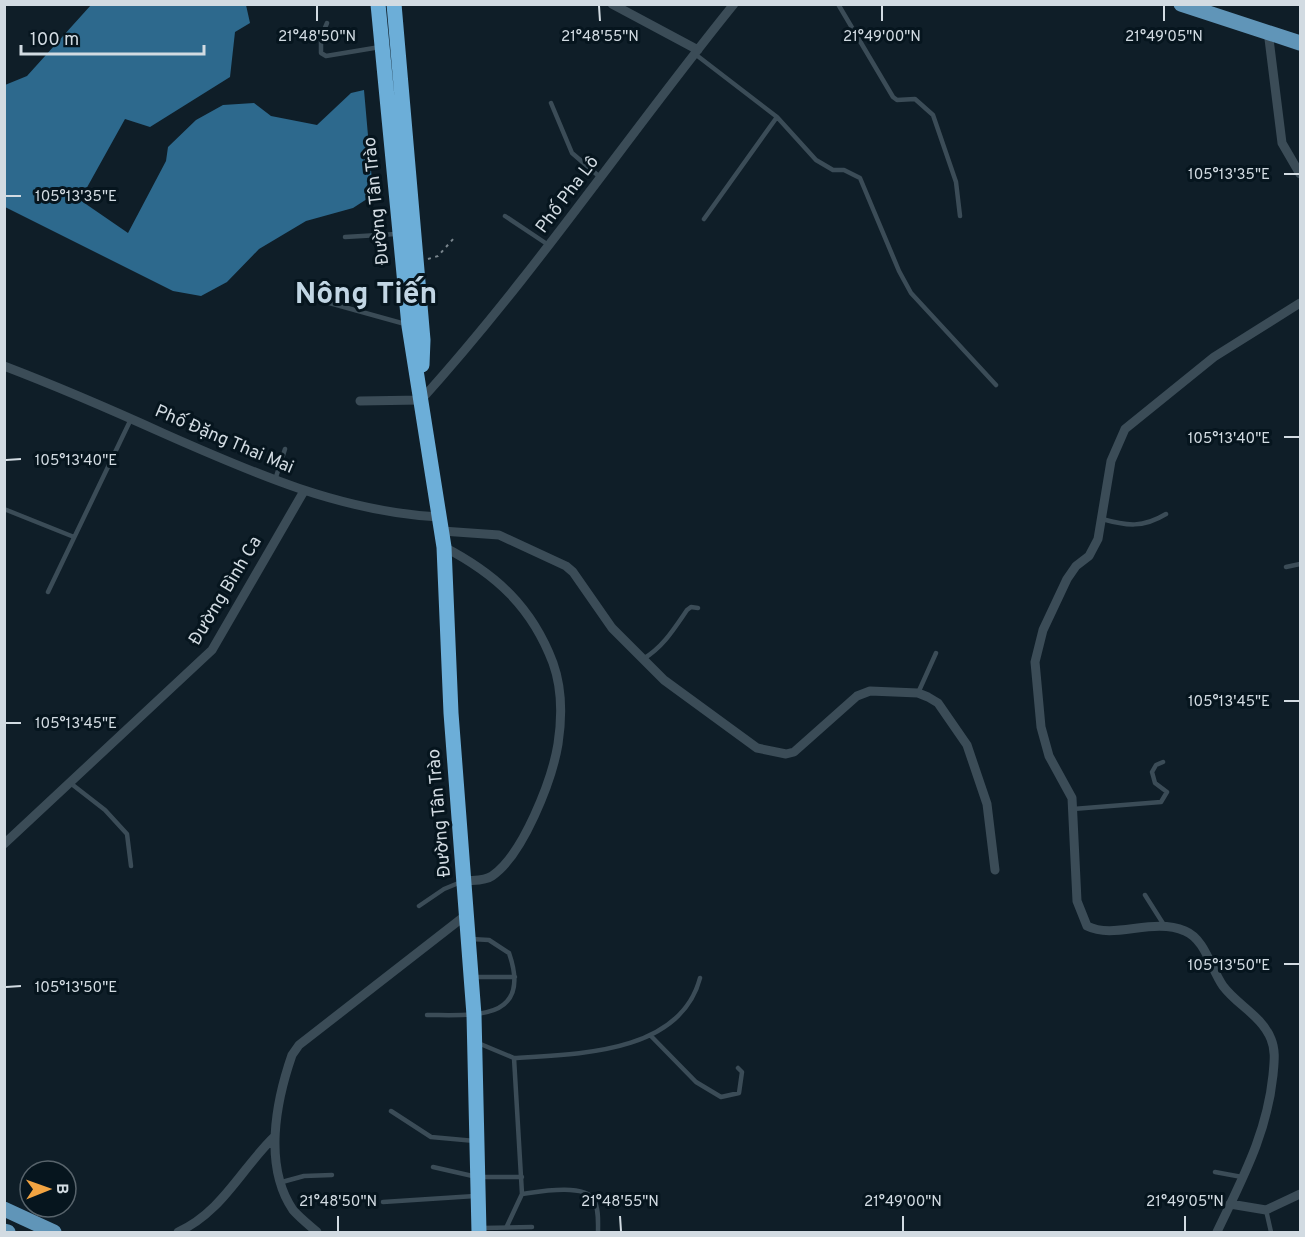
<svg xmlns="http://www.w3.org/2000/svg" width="1305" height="1237" viewBox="0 0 1305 1237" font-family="Overpass,sans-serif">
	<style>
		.water { fill: #2d698d }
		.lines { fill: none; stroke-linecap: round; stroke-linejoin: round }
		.path { stroke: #79858d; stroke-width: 2; stroke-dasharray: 3 4.5; stroke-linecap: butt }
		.service { stroke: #3b4c57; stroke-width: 4.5 }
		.minor { stroke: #3b4c57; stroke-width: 9 }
		.primary { stroke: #6095b8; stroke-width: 15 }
		.trunk { stroke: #6caed8; stroke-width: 15 }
		.ticks { fill: none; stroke: #d2dbe2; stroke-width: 2 }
		.labels { text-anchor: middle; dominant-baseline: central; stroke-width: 6; stroke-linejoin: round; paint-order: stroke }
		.street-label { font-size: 18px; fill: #d2dbe2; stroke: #06151e }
		.town-label { font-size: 30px; font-weight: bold; fill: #c2d6e4; stroke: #06151e }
		.ticks-label { font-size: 15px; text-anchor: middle; fill: #d2dbe2; stroke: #06151e; stroke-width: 6; stroke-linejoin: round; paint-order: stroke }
	</style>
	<rect width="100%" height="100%" fill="#0f1e28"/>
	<!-- water -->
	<path class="water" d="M91,5H246L250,23L235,32L230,77L150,127L125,119L80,200L128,233L166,161L168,147L196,120L223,105L254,103L271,116L317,125L351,93L364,90L372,181L370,197L353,208L306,221L259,249L227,282L201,296L173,291L5,207V85L27,76Z"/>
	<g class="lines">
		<!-- path -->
		<path class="path" d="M428,259L438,256L455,237"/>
		<!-- service -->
		<path class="service" d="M838,4L893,97L897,100L915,99L933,115L956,182L960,216
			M327,23L321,37V53L326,56L380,47
			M695,54L777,117L816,160L833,170H844L860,178L899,271L911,293L996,385
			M551,103L572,153L601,178
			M505,216L550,246
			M704,219L777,117
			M345,237L396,234
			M315,299L405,324
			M275,480L285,449
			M4,509L74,537
			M1102,519C1127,526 1143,528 1166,514
			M1286,567L1300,564
			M48,592L131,419
			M643,659C663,647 674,629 687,610L691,607L698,608
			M918,693L936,653
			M69,782L105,810L127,834L131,866
			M1073,809L1161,802L1167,792L1155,783L1152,772L1156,765L1163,762
			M1145,895L1164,925
			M419,906L444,889L461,882
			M474,977H515
			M427,1015C473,1015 533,1022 509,953L489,940L471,939
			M650,1035L696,1082L721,1097L739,1093L742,1072L738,1068
			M478,1043L514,1058L522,1194L507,1226
			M514,1058C577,1054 680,1054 700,978
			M391,1111L431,1137L475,1141
			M433,1167L477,1177H522
			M1215,1172L1242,1177
			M282,1182L304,1176L332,1175
			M522,1194C537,1192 585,1183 594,1200C599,1209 598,1222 598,1232
			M383,1202L475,1196
			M1266,1210L1271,1232
			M482,1228L532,1227"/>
		<!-- minor -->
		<path class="minor" d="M612,4L698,50
			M1268,31L1282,143L1300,174
			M4,366C59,387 112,410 165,434C253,473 342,512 439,517
			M360,401L421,400C534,275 628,135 734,4
			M442,531L499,535L566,566L573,572L612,628L664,680L757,748L786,754L794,752L857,696L870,691L918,693L928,697L938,703L967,745L987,804L995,870
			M444,547C496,574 532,607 553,663C562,688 562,718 558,744C552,780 523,855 492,876C485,881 474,880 465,881
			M4,844L212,650L304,491
			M1230,1204L1266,1210L1300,1194
			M178,1232C222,1212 241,1169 274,1137
			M317,1232C309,1225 300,1218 293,1210C263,1166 276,1101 292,1055L299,1045L466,915
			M1217,1232C1242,1179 1267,1134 1273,1075C1274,1063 1276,1051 1271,1039C1262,1016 1237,1005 1223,986C1211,969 1205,939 1185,931C1152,917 1115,940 1087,926L1077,901L1072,798L1049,756L1041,727L1035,662L1043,630L1067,579L1076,566L1089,556L1098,539L1111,461L1125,429L1214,357L1300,303"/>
		<!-- primary -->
		<path class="primary" d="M1181,4L1300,43
			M4,1209L54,1232
			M4,1231L8,1232"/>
		<!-- trunk -->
		<path class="trunk" d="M378,4L409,326L444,547L451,713L474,1015L479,1232
			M394,4L423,340L422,365"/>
	</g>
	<!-- ticks -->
	<path class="ticks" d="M317,6V21M599,6L600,21M882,6V21M1164,6V21M1284,174H1299M6,196H21M1284,437H1299M6,460L21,459M1284,701H1299M6,723H21M1284,964H1299M6,987L21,986M338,1216V1231M620,1216L621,1231M903,1216V1231M1185,1216V1231"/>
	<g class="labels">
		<!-- street labels -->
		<g class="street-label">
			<text transform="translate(568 195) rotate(-53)">Phố Pha Lô</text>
			<text transform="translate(377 201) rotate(-96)">Đường Tân Trào</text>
			<text transform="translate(224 440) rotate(23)">Phố Đặng Thai Mai</text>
			<text transform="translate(226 591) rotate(-59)">Đường Bình Ca</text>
			<text transform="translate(440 813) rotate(-95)">Đường Tân Trào</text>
		</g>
		<!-- town labels -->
		<g class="town-label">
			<text x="366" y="295">Nông Tiến</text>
		</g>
	</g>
	<g class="ticks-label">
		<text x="317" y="41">21°48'50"N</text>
		<text x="600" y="41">21°48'55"N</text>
		<text x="882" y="41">21°49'00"N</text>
		<text x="1164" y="41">21°49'05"N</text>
		<text x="1229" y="179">105°13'35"E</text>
		<text x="76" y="201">105°13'35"E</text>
		<text x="1229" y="443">105°13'40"E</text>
		<text x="76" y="465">105°13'40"E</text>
		<text x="1229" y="706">105°13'45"E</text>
		<text x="76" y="728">105°13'45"E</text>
		<text x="1229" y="970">105°13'50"E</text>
		<text x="76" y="992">105°13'50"E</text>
		<text x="338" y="1206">21°48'50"N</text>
		<text x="620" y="1206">21°48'55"N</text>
		<text x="903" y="1206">21°49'00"N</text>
		<text x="1185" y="1206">21°49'05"N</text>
	</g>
	<!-- border -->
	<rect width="1305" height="1237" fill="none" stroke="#d2dbe2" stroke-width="12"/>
	<!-- north arrow -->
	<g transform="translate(48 1189) rotate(89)"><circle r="28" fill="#06151e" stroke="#58646c" stroke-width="1.5"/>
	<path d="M0-4.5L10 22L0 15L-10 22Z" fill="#f3a442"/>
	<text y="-9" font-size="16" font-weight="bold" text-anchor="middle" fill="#d2dbe2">B</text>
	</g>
	<!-- scale -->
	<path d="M21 45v9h183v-9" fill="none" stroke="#d2dbe2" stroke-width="3"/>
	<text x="30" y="45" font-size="18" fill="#d2dbe2" stroke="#06151e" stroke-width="4.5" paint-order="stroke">100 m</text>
</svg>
